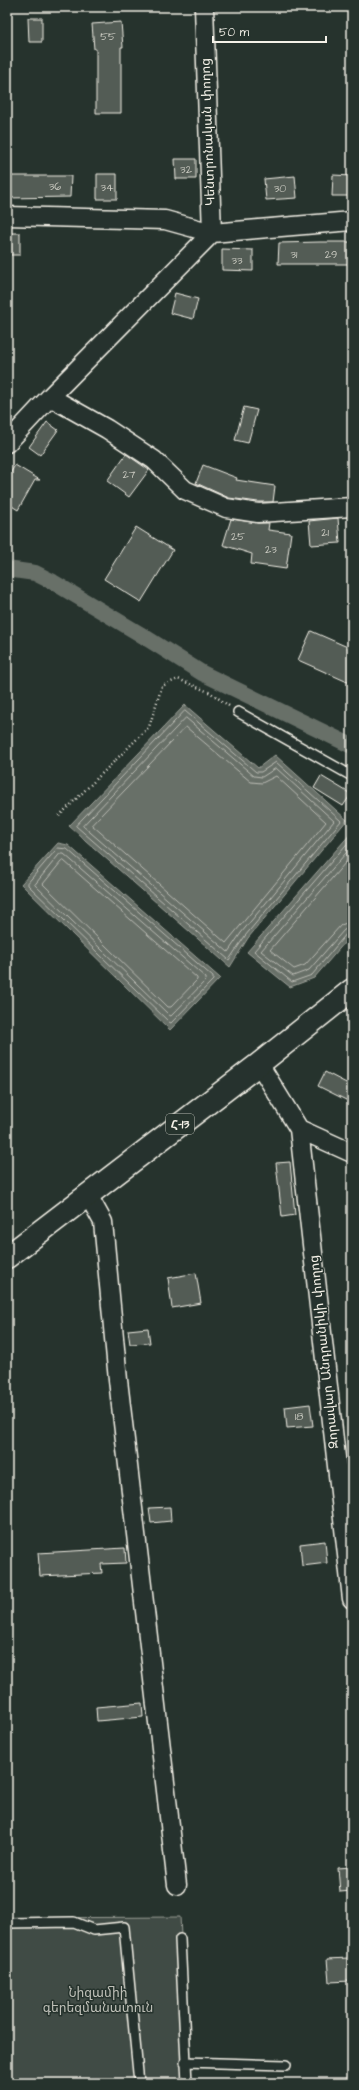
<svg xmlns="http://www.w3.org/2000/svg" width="359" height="2090" viewBox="0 0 359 2090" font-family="'Architects Daughter','Noto Sans Armenian',sans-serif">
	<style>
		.green { fill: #414b45; stroke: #9a9e96 }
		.water { fill: #676f68; stroke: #9fa39b }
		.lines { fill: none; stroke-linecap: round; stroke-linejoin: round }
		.shore { stroke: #bcbdb5; stroke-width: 1 }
		.canal { stroke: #676f68; stroke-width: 16 }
		.building { fill: #525c55; stroke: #f4f1e8 }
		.lane-casing { stroke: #f4f1e8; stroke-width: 12 }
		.street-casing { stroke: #f4f1e8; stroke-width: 21 }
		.primary-casing { stroke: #f4f1e8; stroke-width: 25 }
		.path { stroke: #f4f1e8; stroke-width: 2.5; stroke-dasharray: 1 3; stroke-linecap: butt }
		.lane { stroke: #26332d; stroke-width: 9 }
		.street { stroke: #26332d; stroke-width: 18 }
		.primary { stroke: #26332d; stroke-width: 22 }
		.labels { text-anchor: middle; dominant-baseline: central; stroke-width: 3; stroke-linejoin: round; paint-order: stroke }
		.number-label { font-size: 11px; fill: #ccccc3 }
		.shield { fill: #26332d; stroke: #b6b8b0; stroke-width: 1 }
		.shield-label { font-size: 12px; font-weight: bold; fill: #f4f1e8 }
		.street-label { font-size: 13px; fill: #f4f1e8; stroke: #26332d }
		.park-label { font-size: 13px; fill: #bebfb7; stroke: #26332d }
	</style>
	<rect width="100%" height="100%" fill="#26332d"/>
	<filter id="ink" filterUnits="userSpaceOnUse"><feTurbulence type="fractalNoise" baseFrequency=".025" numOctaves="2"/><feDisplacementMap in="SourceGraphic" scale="8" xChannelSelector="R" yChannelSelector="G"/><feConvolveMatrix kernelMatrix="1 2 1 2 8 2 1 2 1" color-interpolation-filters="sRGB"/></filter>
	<g filter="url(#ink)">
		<!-- green -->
		<path class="green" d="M180,1917L189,2083H7V1918Z"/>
		<!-- water -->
		<path class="water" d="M185,705L258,768L275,755L347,820L248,938L230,967L69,826Z
			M352,832V934L314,978L290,987L247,952Z
			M58,843L68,845L220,978L170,1030L21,884Z"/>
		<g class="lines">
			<!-- shore -->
			<path class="shore" d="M185,711L256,772H261L276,762L341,821L245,936L229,960L76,826Z
				M186,718L254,776L262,777L276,768L334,821L241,933L228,952L83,826Z
				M186,727L251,782L262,783L276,776L326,822L226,943L92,825Z
				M352,838L254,951L292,982L312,975L347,933L352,932
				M352,846L261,951L293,976L309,970L344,930L352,927
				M58,848L67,849L213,977V980L171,1023L169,1022L28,885V883Z
				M60,854H64L206,978V980L171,1016L169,1015L35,885Z
				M352,855L270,950L294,969L305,965L341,925L352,921
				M64,861L197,978V980L171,1007H168L43,884L61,862Z"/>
			<!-- canal -->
			<path class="canal" d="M7,569L35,573L53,582L140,634L202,673L352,746"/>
		</g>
		<!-- building -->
		<path class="building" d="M28,18H42V42H29Z
			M121,22L123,47H121V113H96V49H94L92,24Z
			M175,159H196V179H176Z
			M97,174H117V199H97Z
			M333,175L352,176V196H332Z
			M7,176H71L70,197L7,198Z
			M295,176L297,198L266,200L264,179Z
			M7,233H20V255H7Z
			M320,242H352V264H278L279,243Z
			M222,249L253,250V271L222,270Z
			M175,293L198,299L193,319L170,313Z
			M244,407L257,410L248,443L235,440Z
			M47,422L58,430L40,455L29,447Z
			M126,454L149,470L129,497L107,481Z
			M15,465L40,480H35L18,510L7,503V479Z
			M203,465L237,478L236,480L275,486L273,502H258L229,498L196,483Z
			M338,518L340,543L311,545L309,521Z
			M231,519L257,523H269L268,530L291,533L286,569L251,564L252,554L223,545Z
			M136,527L173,550L141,602L104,579Z
			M311,631L352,649V684L298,660Z
			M321,776L351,794L343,806L314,788Z
			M325,1072L352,1086V1103L318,1086Z
			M290,1162L295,1215L282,1217L276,1163Z
			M196,1273L201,1303L172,1308L168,1278Z
			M148,1328L150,1343L130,1344L128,1330Z
			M310,1404L313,1426L287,1428L285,1407Z
			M170,1507L171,1521L151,1523L149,1508Z
			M325,1541L327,1563L302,1566L300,1544Z
			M125,1548L126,1563L101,1564L102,1573L40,1576L38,1553Z
			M142,1703L143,1717L97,1721L96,1707Z
			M352,1867V1891L340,1892L338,1868Z
			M349,1958L351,1981L329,1982L327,1959Z"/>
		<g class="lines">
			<defs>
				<path id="lane" d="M238,712L352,776
					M7,1923L74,1922L94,1930L124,1927L139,2083
					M180,1939L187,2083
					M185,2062L286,2065"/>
				<path id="street" d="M204,7L212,233
					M7,216L165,220L212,233L352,221
					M50,397L107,429L154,460L185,490L226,508L258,513L352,507
					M7,443L50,397L212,233
					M259,1064L299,1129L352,1153
					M299,1129L352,1599
					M88,1195L103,1222L118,1380L177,1885"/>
				<path id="primary" d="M7,1257L259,1064L352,990"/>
			</defs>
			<!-- lane casing -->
			<use href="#lane" class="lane-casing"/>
			<!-- street casing -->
			<use href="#street" class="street-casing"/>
			<!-- primary casing -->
			<use href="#primary" class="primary-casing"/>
			<!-- path -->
			<path class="path" d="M59,816L149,727L162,686L178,679L211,693L229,706"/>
			<!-- lane -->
			<use href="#lane" class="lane"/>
			<!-- street -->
			<use href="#street" class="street"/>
			<!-- primary -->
			<use href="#primary" class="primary"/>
		</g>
	</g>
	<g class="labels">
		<!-- number labels -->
		<g class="number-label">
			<text x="108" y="36">55</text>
			<text x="186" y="169">32</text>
			<text x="55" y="186">36</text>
			<text x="107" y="187">34</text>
			<text x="280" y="188">30</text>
			<text x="294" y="254">31</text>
			<text x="331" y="254">29</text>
			<text x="237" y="260">33</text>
			<text x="129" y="474">27</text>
			<text x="325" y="532">21</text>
			<text x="238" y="536">25</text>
			<text x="271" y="549">23</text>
			<text x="299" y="1416">18</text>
		</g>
		<!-- shield labels -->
		<rect class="shield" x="166" y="1114" width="28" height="20" rx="3"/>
		<g class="shield-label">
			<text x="180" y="1124">Հ-13</text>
		</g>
		<!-- street labels -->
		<g class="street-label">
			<text transform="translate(208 132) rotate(-92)">Կենտրոնական փողոց</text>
			<text transform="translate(324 1352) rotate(-96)">Զորավար Անդրանիկի փողոց</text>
		</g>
		<!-- park labels -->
		<g class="park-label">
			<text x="98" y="1993">Նիզամիի<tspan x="98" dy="15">գերեզմանատուն</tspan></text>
		</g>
	</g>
	<!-- margin -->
	<rect width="359" height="2090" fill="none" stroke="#26332d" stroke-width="24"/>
	<rect x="12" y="12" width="335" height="2066" fill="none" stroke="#f4f1e8" stroke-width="1.5" filter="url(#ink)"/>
	<!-- scale -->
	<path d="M213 36v6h113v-6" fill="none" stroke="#f4f1e8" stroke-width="2"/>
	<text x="219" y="36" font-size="12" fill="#f4f1e8" stroke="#26332d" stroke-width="3" paint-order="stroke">50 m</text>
</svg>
